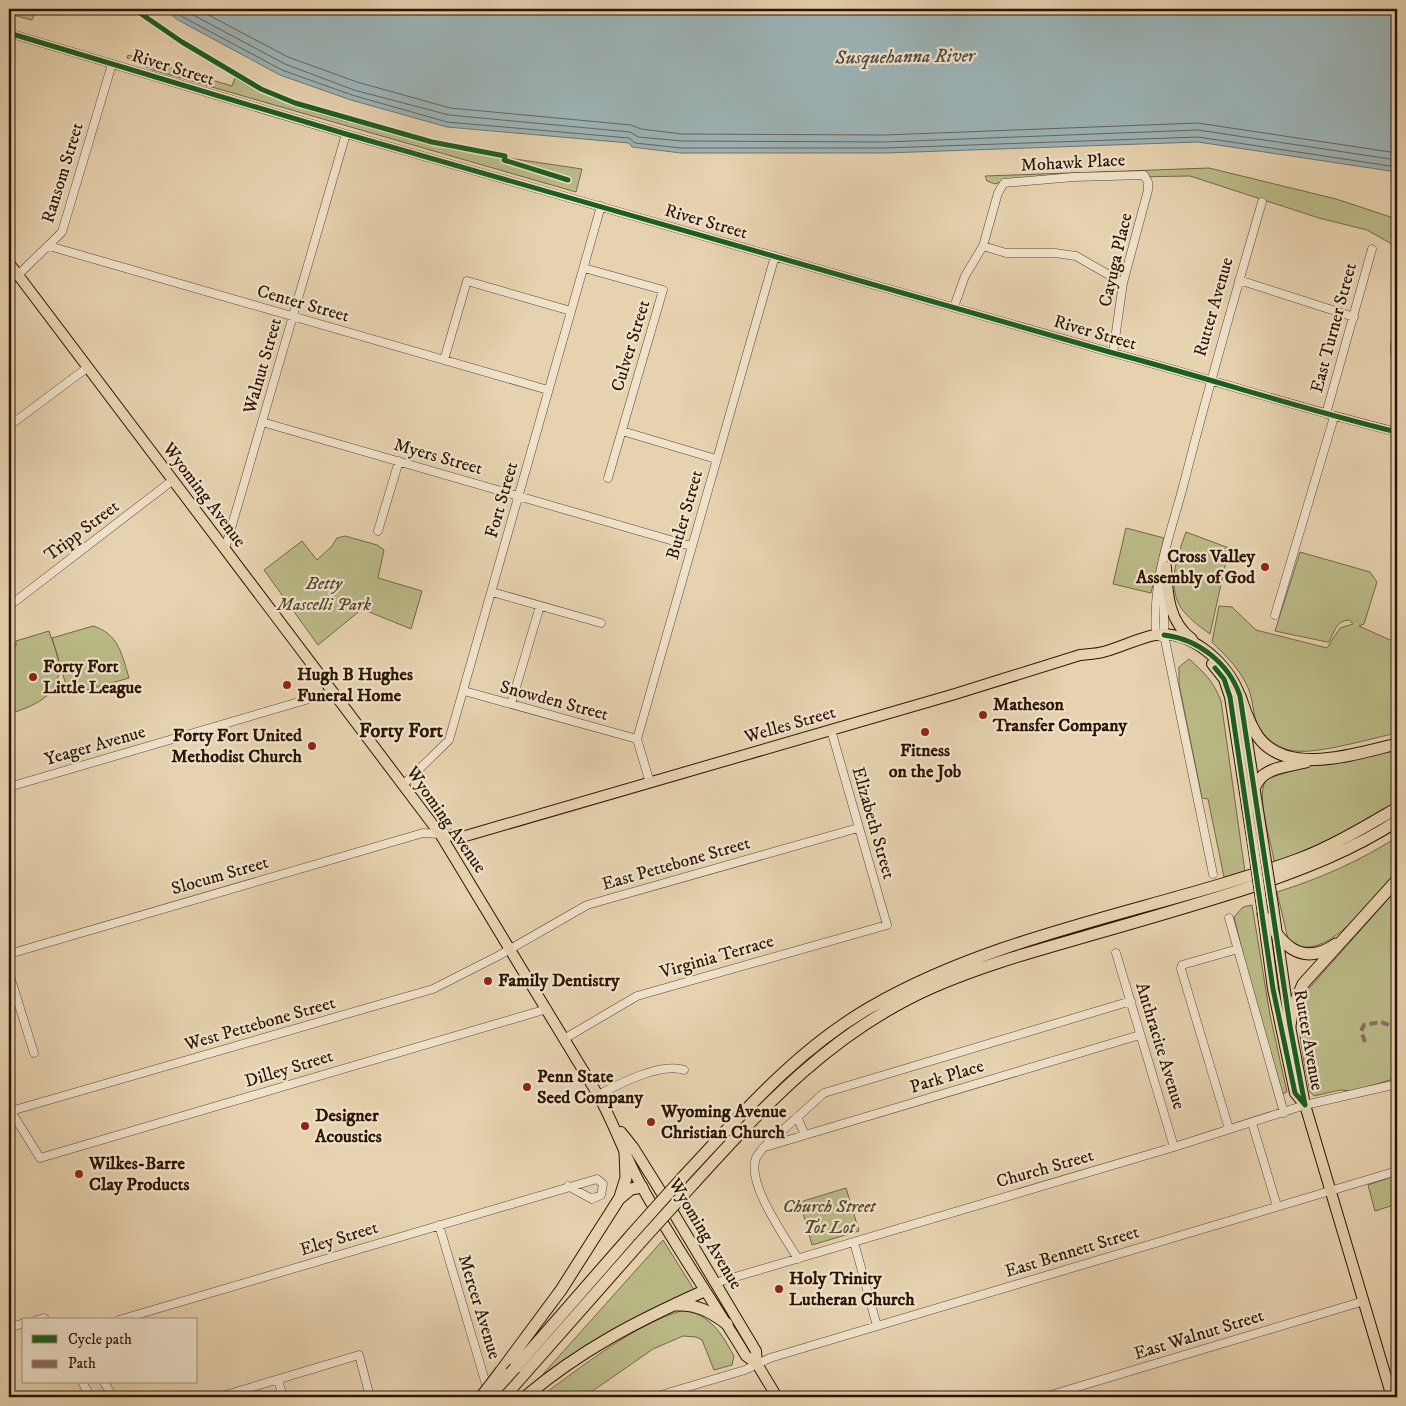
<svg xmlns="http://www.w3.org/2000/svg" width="1406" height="1406" viewBox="0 0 1406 1406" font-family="'IM FELL DW Pica',serif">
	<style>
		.green { fill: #baba87; stroke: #746746 }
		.water { fill: #9db4b7; stroke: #70746f }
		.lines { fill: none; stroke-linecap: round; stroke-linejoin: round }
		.shore { stroke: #65645e; stroke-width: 1 }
		.minor-casing { stroke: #5c442f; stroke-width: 9 }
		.major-casing { stroke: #2d1404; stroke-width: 12 }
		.highway-casing { stroke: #2d1404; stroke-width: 13 }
		.minor { stroke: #efe2cb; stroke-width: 8 }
		.major { stroke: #e7d2af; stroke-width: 10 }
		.highway { stroke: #e7d2af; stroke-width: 11 }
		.major-bridge-casing { stroke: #2d1404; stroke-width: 12; stroke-linecap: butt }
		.highway-bridge-casing { stroke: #2d1404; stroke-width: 13; stroke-linecap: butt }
		.major-bridge { stroke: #e7d2af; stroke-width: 10 }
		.highway-bridge { stroke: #e7d2af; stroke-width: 11 }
		.quiet { stroke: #8d6e63; stroke-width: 4; stroke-dasharray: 8 4; stroke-linecap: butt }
		.cycleway-casing { stroke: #efe2cb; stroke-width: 8 }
		.cycleway { stroke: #1b5e20; stroke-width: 5 }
		.poi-dot { fill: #8f2418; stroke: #efe2cb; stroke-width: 2 }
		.labels { text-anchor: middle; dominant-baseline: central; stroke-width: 4.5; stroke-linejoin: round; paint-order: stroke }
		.street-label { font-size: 18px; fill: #2d1404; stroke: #efe2cb }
		.poi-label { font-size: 18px; font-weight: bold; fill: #2d1404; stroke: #efe2cb; text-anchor: start }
		.park-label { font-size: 18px; font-style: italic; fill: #57462b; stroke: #efe2cb }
		.water-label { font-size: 19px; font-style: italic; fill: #544c43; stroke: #efe2cb }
		.quarter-label { font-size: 20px; font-weight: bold; fill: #2d1404; stroke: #efe2cb }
	</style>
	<rect width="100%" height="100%" fill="#e7d2af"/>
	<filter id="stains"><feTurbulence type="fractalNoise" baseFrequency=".004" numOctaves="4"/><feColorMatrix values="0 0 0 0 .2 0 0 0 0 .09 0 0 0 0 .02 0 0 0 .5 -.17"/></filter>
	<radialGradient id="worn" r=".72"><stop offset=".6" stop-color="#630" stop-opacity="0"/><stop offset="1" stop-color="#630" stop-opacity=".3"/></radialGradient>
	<!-- green -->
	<path class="green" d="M9,9H36L32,20L9,14Z
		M128,55L232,86L235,78C270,100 308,111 348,122L349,120L352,123L448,149L582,169L576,192L153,70L127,58Z
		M1209,168L1336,199L1397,219V247L1367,230L1319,218L1190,176L1010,179L995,184L987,181L985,176Z
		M1397,305V372C1384,355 1395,325 1397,305Z
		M1126,528L1164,538L1151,593L1113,584Z
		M1186,532L1229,548L1210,634C1202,628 1193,622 1186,614C1164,591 1177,557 1186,532Z
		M345,536L377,545L384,550L378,578L422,591L411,629L362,609L318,645L264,570L302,541L317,560L332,546L337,538Z
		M1300,552L1370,572L1377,582L1364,624L1359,626L1390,640H1397V733C1373,738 1318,754 1296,751C1280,750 1263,738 1257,724C1253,713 1253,701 1249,690C1241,670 1227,657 1212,642L1219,606L1232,607L1256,630L1327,648L1340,628L1353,624L1349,620C1335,621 1335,632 1329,642H1327L1275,631Z
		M93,626C119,634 122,655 129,678L69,695L52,638Z
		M49,631C52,641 59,655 59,666C60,697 33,706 9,714V648L16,646V641Z
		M1189,659C1204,672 1214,682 1221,701L1245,872L1224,877L1208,799L1202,798L1179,684V667Z
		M1397,749V803C1357,827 1318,847 1274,862C1272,842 1254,793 1267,779L1308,765L1334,764Z
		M1397,837V871C1377,893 1337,950 1304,947C1298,947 1293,942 1288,939L1277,892C1319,879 1360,861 1397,837Z
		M1397,889V1078L1353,1091L1340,1090L1314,1096L1310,1092C1304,1058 1293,1026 1305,993Z
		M1252,905L1270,1015L1287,1092L1282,1094L1257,1011L1234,917L1243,907Z
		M1397,1175V1204L1375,1211L1368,1185Z
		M846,1188L859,1231L812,1245L800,1202Z
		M663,1240L695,1291L613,1329L551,1371L543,1374Z
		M684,1310C712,1316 721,1333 734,1356L732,1365L714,1370L702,1340L696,1337L683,1336L653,1349L584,1397H540C580,1368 636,1323 684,1310Z"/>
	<!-- water -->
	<path class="water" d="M164,9H1397V172L1198,142L886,153H681L632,147L629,143L447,127L351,100L280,75L178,20Z"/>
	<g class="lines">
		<!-- shore -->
		<path class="shore" d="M172,9L181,16L282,70L352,95L447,122L629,138L635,143L681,148H885L1198,137L1397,167
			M182,9L285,64L354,90L449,115L630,132L638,137L682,141L885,142L1198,130L1397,160
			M197,9L288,57L357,82L450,108L631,125L641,129L682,134L885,135L1198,123L1397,153"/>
		<defs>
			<path id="minor" d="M9,33L346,134L1113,353C1208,378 1302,409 1397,432
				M49,246L548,390
				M983,246L1006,253H1055L1076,256L1123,283
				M584,268L663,290L608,478
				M18,275L62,232L112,64
				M1239,280L1354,317
				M954,307L965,276L983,246L998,193L1004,183L1074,177L1144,175L1148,182V190L1123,283L1113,353
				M444,360L467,281L571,311
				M1326,414L1372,249
				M262,422L691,546
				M9,426L88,367
				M622,431L716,459
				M378,531L399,461
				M225,549L346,134
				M1164,582V635L1213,874
				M492,592L601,623
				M9,606L173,480
				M1275,615L1334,417
				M1161,637L1156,635C1152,579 1170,536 1184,483C1208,389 1235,295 1262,202
				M464,691L637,739
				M511,704L540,606
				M650,783L637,739L775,256
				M403,785L449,740L601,206
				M9,787L333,692
				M1229,918L1284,1113
				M1116,953L1174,1147
				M9,954L423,833L440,834
				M9,973L34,1053
				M564,1039L637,996L887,925L831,730
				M598,1095C619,1084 661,1062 684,1070
				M9,1108L40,1158L547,1009
				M11,1111L433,989L498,956L587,905L858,828
				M797,1117L805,1135
				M1252,1123L1277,1206
				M1229,1129L1181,969L1182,965L1238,949
				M765,1147L1140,1035
				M439,1225L488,1391
				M854,1242L877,1326
				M798,1259C785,1237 746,1183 756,1158C758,1154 761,1151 763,1148L824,1093L1131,1001
				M715,1283L1174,1147L1305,1105L1397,1084
				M37,1320L44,1318L45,1320
				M119,1320L597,1179L603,1184L601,1195L592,1199L568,1186
				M9,1328L24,1323
				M278,1380L283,1397
				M82,1382L91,1397
				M104,1382L113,1397
				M219,1397L359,1355L370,1397
				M654,1397L745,1370L770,1358L1397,1171
				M1044,1397L1364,1301"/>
			<path id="major" d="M9,263L440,834L598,1095C615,1125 625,1157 642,1187C674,1245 712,1299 746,1356L757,1364L777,1397
				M1166,567C1167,594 1169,622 1192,639
				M1212,664L1224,679L1230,697L1252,838
				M440,834L462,837L955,694L1080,655C1088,654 1096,654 1103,652C1120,648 1138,638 1155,635C1191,629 1229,664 1240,696L1262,836
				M1273,906L1290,1026L1305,1105L1392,1397
				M1263,915L1273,989L1295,1093L1304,1104
				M621,1132L633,1147L658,1187L756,1351L757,1364"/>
			<path id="highway" d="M1240,696C1245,710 1249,725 1259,738C1289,777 1358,753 1397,744
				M1248,809C1256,768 1270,770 1306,762
				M1263,914C1280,942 1300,969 1336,944
				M1290,1026L1293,1007L1303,984L1397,880
				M683,1177C741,1115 796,1050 871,1007C1001,932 1159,910 1299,859C1333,846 1366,826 1397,808
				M694,1183C766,1104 833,1031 933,987C983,965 1035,951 1087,936C1143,920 1199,904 1254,886C1303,869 1353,850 1397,821
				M620,1197L626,1178L625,1152
				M677,1305C697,1304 711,1312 727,1324
				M515,1368L632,1234
				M501,1371L561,1290L619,1199L631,1189L642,1187
				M504,1397L639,1244
				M525,1397C582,1349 637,1321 704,1291"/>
		</defs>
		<!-- minor casing -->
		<use href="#minor" class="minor-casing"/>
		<!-- major casing -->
		<use href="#major" class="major-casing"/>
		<!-- highway casing -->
		<use href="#highway" class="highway-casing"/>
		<!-- minor -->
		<use href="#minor" class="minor"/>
		<!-- major -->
		<use href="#major" class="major"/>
		<!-- highway -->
		<use href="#highway" class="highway"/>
		<defs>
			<path id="major-bridge" d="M1262,836L1273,906
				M1252,838L1263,914"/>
			<path id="highway-bridge" d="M632,1234L683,1177
				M639,1244L694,1183
				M481,1397L501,1371
				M489,1397L515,1368"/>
		</defs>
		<!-- major-bridge casing -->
		<use href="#major-bridge" class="major-bridge-casing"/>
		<!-- highway-bridge casing -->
		<use href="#highway-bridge" class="highway-bridge-casing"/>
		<!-- major-bridge -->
		<use href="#major-bridge" class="major-bridge"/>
		<!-- highway-bridge -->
		<use href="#highway-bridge" class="highway-bridge"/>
		<!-- quiet -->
		<path class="quiet" d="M1365,1042L1361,1031L1364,1025L1381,1022L1397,1028"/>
		<defs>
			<path id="cycleway" d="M134,9L182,42L261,89L295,103L432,142L505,156L504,160L568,180
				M9,33L346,134L1113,353C1208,378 1302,409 1397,432
				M1164,635C1198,639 1229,663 1240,696L1290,1026L1305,1105
				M1215,668L1224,679L1230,697L1273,989L1295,1093L1305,1105"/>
		</defs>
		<!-- cycleway casing -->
		<use href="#cycleway" class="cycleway-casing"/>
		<!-- cycleway -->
		<use href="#cycleway" class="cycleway"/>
	</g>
	<!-- markers -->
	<g class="poi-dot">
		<circle cx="1265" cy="567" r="5"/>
		<circle cx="33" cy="677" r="5"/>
		<circle cx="287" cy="685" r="5"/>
		<circle cx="983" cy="715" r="5"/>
		<circle cx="925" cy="732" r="5"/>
		<circle cx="312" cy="746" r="5"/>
		<circle cx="488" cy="981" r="5"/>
		<circle cx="527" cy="1087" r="5"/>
		<circle cx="651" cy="1122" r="5"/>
		<circle cx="305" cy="1126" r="5"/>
		<circle cx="79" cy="1174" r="5"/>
		<circle cx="779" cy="1289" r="5"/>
	</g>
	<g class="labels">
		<!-- street labels -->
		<g class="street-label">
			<text transform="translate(173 68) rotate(17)">River Street</text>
			<text transform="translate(1073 163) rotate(-3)">Mohawk Place</text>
			<text transform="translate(63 173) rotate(-73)">Ransom Street</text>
			<text transform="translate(706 222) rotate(16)">River Street</text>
			<text transform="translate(1116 260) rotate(-77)">Cayuga Place</text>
			<text transform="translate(303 304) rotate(16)">Center Street</text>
			<text transform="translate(1214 307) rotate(-74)">Rutter Avenue</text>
			<text transform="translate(1334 328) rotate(-75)">East Turner Street</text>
			<text transform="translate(1095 333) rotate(16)">River Street</text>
			<text transform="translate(631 346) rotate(-73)">Culver Street</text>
			<text transform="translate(263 366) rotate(-74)">Walnut Street</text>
			<text transform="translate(438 457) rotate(16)">Myers Street</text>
			<text transform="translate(204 495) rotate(53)">Wyoming Avenue</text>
			<text transform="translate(502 500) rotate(-74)">Fort Street</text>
			<text transform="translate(685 515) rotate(-74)">Butler Street</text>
			<text transform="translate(82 531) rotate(-37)">Tripp Street</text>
			<text transform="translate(554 701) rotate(15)">Snowden Street</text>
			<text transform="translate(790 725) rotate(-16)">Welles Street</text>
			<text transform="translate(95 746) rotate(-16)">Yeager Avenue</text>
			<text transform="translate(446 820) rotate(55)">Wyoming Avenue</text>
			<text transform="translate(873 823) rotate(74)">Elizabeth Street</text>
			<text transform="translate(676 864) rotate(-16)">East Pettebone Street</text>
			<text transform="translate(220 876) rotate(-16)">Slocum Street</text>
			<text transform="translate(717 957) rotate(-16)">Virginia Terrace</text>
			<text transform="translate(260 1024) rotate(-16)">West Pettebone Street</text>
			<text transform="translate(1308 1040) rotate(80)">Rutter Avenue</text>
			<text transform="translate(1160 1046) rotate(73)">Anthracite Avenue</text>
			<text transform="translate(289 1069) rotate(-17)">Dilley Street</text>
			<text transform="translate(947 1077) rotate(-17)">Park Place</text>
			<text transform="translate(1045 1169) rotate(-16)">Church Street</text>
			<text transform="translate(705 1234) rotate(59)">Wyoming Avenue</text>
			<text transform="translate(339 1239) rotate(-17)">Eley Street</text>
			<text transform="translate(1072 1252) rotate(-17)">East Bennett Street</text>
			<text transform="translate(479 1307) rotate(73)">Mercer Avenue</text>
			<text transform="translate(1199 1335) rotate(-17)">East Walnut Street</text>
		</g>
		<!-- poi labels -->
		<g class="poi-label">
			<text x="1255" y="557" text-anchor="end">Cross Valley<tspan x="1255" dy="21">Assembly of God</tspan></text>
			<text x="43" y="667">Forty Fort<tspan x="43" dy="21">Little League</tspan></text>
			<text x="297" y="675">Hugh B Hughes<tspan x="297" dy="21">Funeral Home</tspan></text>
			<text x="993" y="705">Matheson<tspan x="993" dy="21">Transfer Company</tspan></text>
			<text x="302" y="736" text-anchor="end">Forty Fort United<tspan x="302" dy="21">Methodist Church</tspan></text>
			<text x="925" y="751" text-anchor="middle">Fitness<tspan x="925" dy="21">on the Job</tspan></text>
			<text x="498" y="981">Family Dentistry</text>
			<text x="537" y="1077">Penn State<tspan x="537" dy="21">Seed Company</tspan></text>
			<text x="661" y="1112">Wyoming Avenue<tspan x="661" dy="21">Christian Church</tspan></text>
			<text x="315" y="1116">Designer<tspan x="315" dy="21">Acoustics</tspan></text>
			<text x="89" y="1164">Wilkes-Barre<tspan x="89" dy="21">Clay Products</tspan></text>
			<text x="789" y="1279">Holy Trinity<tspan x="789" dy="21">Lutheran Church</tspan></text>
		</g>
		<!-- park labels -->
		<g class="park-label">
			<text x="324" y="584">Betty<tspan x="324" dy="21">Mascelli Park</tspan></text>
			<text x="829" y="1207">Church Street<tspan x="829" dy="21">Tot Lot</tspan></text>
		</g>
		<!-- water labels -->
		<g class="water-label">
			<text transform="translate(905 57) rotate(-1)">Susquehanna River</text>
		</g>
		<!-- quarter labels -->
		<g class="quarter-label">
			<text x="401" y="731">Forty Fort</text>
		</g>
	</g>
	<!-- margin -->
	<rect width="1406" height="1406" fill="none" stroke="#e7d2af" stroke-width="30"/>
	<rect x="10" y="10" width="1386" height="1386" fill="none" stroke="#2d1404" stroke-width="2.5"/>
	<rect x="15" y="15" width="1376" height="1376" fill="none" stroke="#2d1404"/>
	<!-- legend -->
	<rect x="22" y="1318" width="175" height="65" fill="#efe2cb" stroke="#a1907b"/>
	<rect x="32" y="1335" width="25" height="8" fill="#1b5e20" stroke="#a1907b"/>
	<text x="68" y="1344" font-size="15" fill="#2d1404">Cycle path</text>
	<rect x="32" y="1360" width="25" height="8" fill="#8d6e63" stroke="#a1907b"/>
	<text x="68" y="1368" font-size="15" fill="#2d1404">Path</text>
	<rect width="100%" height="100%" filter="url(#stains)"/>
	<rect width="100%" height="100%" fill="url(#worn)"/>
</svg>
